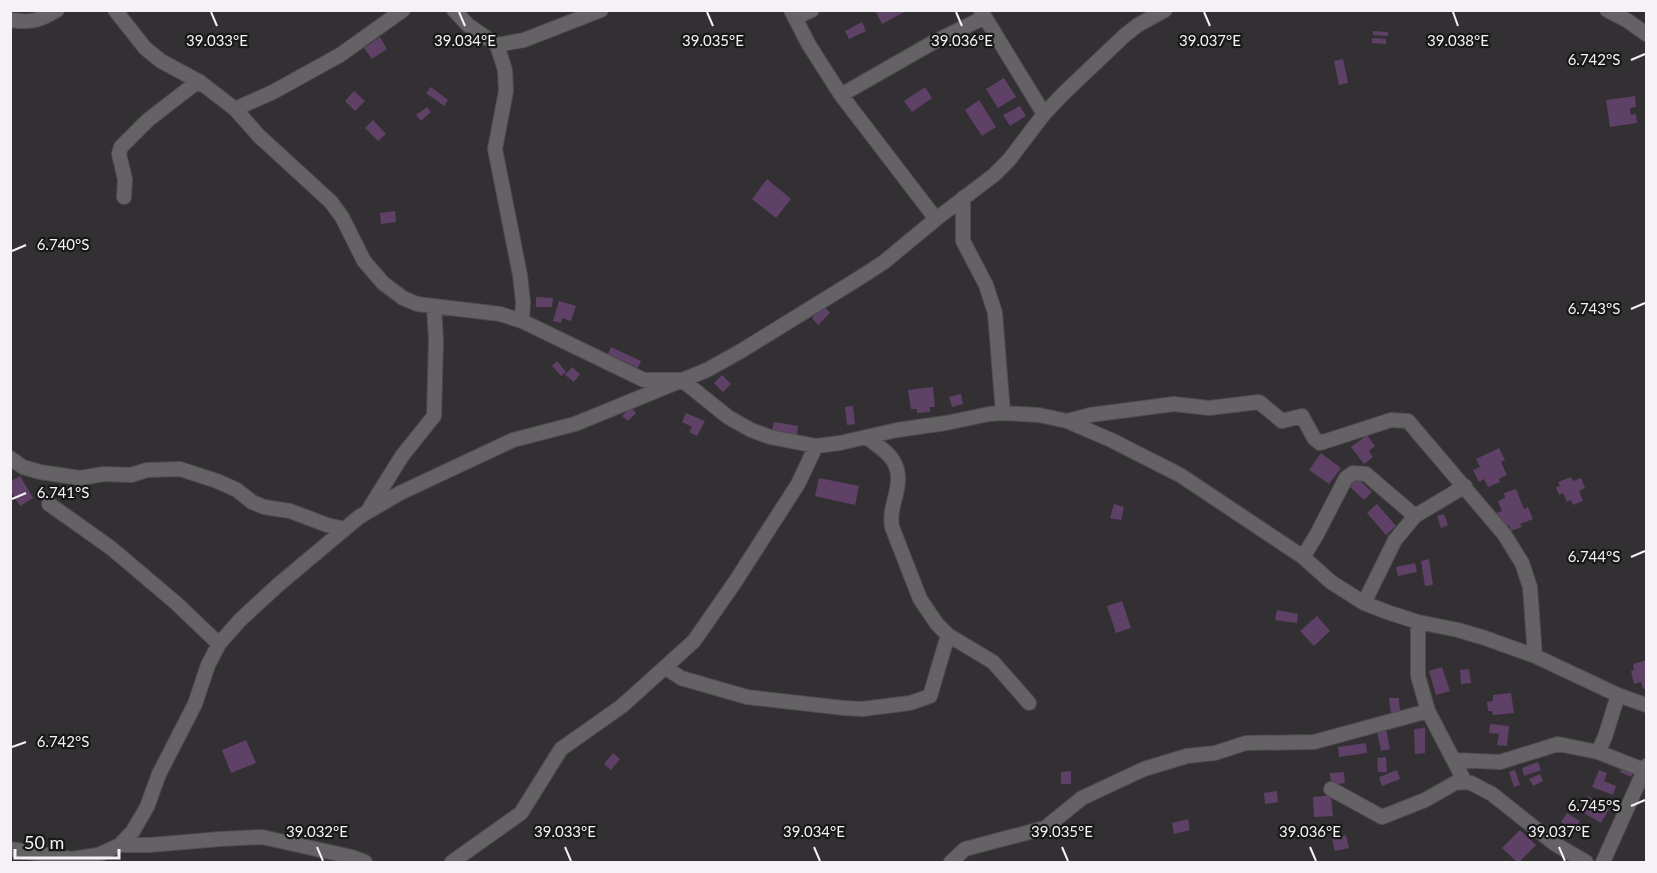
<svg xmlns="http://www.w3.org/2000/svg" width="1657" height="873" viewBox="0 0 1657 873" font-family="Lato,sans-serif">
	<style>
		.building { fill: #5f4167 }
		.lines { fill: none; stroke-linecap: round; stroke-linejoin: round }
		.street-casing { stroke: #4e4c4e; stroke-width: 16 }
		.street { stroke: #646264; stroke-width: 14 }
		.ticks { fill: none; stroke: #f4f2f4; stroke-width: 2 }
		.ticks-label { font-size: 15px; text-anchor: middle; fill: #f4f2f4; stroke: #191819; stroke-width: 4.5; stroke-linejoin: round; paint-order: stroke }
	</style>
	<rect width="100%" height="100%" fill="#323032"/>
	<!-- building -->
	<path class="building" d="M875,10H908L882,24Z
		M862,22L866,31L849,39L845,31Z
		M1373,31L1388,32V36L1373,35Z
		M380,37L387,49L372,59L364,48Z
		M1372,38L1386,39V44L1372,43Z
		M1343,59L1348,83L1339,85L1334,61Z
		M1004,78L1016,97L998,108L986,89Z
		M431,87L448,100L444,106L426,93Z
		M925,87L932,98L912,112L904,101Z
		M354,91L365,101L355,111L345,101Z
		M1635,96L1636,107L1630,108L1631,115L1636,114L1637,123L1610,127L1606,100Z
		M979,100L996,127L982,136L965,110Z
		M1020,106L1026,116L1010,126L1003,115Z
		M427,107L431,112L421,121L416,115Z
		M373,120L386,134L378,141L365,128Z
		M767,179L791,199L776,218L752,199Z
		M395,211L396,222L381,224L380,213Z
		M536,297L553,298L552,307H536Z
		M559,301L576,306L571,321L562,318L561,323L553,321Z
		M824,306L830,313L818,325L812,318Z
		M611,347L641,361L638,368L608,354Z
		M557,361L566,372L561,376L552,366Z
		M572,367L580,374L574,382L565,375Z
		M722,375L731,384L723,392L714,383Z
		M933,387L935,407H930V412L917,413V409H911L908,390Z
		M961,394L963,404L952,407L949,397Z
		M853,406L855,424L847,425L845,407Z
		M631,407L636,413L628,421L622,416Z
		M686,413L705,421L697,436L689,432L692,427L682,422Z
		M774,422L798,426L797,435L772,431Z
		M1367,435L1375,446L1369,451L1373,457L1364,464L1351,447Z
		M1499,448L1505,460L1501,462L1507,475L1499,479L1500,482L1488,487L1484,479L1479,482L1473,470L1480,467L1476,459Z
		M1321,453L1341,468L1329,484L1309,470Z
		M20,476L33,498L20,506L10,490V482Z
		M1355,476L1372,492L1364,500L1347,484Z
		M1571,477L1573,481L1581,478L1585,488L1579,491L1583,501L1573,505L1571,500L1567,502L1563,493L1559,495L1556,487L1560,486L1558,482Z
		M819,478L859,486L855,505L815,496Z
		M1516,489L1524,509L1528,507L1533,519L1520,524L1522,527L1511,531L1509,525L1503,527L1497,513L1502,511L1498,501L1505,498L1504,493Z
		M1114,504L1124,507L1121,520L1110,518Z
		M1377,504L1396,526L1386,535L1367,513Z
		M1444,514L1448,525L1441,528L1437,516Z
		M1429,559L1433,585L1425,586L1421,561Z
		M1415,563L1417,572L1398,576L1396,567Z
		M1122,601L1131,628L1116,633L1107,606Z
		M1277,610L1298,614L1297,623L1275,620Z
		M1317,616L1330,631L1314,646L1300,631Z
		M1646,660V688L1643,689L1641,682L1634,684L1631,671L1634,670L1633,664Z
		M1442,667L1450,691L1436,695L1429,671Z
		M1469,669L1471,683L1461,684L1460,670Z
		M1511,693L1514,713L1493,715L1492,711H1488L1487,702L1493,701V695Z
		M1389,698H1399L1400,713L1391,714Z
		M1490,724L1509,726L1507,746L1497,745L1499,734L1489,733Z
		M1425,728V753L1415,754L1414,729Z
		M1386,729L1390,749L1381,751L1377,731Z
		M246,740L256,763L231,773L222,750Z
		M1366,743L1367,753L1339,757L1338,747Z
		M613,753L620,759L611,770L604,764Z
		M1386,757L1387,772H1378L1377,758Z
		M1538,762L1541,770L1524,776L1522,768Z
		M1622,766L1634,771L1631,777L1620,772Z
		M1397,770L1400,779L1382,786L1379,777Z
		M1515,770L1520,785L1514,787L1509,772Z
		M1599,770L1607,773L1604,781L1616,786L1613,795L1592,787Z
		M1071,771V784H1061V772Z
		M1344,772L1345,783L1331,785L1330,773Z
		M1540,774L1543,781L1533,786L1529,779Z
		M1277,791L1278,802L1265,804L1264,793Z
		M1331,795L1333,816L1314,817L1313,797Z
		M1588,796L1609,809L1601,823L1580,811Z
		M1567,813L1580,821L1574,830L1561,822Z
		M1188,819L1190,830L1174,834L1172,823Z
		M1520,830L1536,845L1519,862H1517L1502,848Z
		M1346,835L1349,848L1335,851L1332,839Z"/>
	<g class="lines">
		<defs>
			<path id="street" d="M115,10L145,48L161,61L200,82L235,109L259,136L331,202L342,217L364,261L383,283L403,298L417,304L500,314L522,321L644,380H682L728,417L751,430L770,437L816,446L840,443L897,430L946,423L989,414L1003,413L1039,415L1067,421L1111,440L1180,475L1303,557L1331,582L1364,603L1387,612L1418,622L1458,630L1485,638L1535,656L1618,695L1646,705
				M454,10L468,25L497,45L505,70L506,91L495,149L520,275L523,302L522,321
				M791,10L809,45L841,95L936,219
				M1607,10L1628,21L1646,34
				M981,11L1044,114
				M795,18L812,10
				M10,20C31,23 39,21 57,10
				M497,45L524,40L601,10
				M841,95L932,43L985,17
				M235,109L273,92L340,55L403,10
				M124,197L125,179L119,154L121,147L148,120L192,86L200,82
				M963,198V241L986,285L995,313L1003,413
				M1067,421L1090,415L1174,404L1209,408L1259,402L1282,421L1302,416L1314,438L1320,443L1391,420L1408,421L1504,534L1522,563L1530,587L1535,656
				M866,437C889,453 904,463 896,494C893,507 890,513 892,527L920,599L937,624L948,635L993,662L1029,703
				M10,458L23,467L40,472L80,478L104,474L131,475L147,470L180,469L217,481L237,490L252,502L264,507L290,511L327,525L345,529
				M49,504L111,548L176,603L219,644
				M369,509L402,456L434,416L436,341L434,306
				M1303,557L1317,534L1346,478L1353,473L1366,474L1415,516
				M1364,603L1395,540L1415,516L1465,486
				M1418,622V676L1428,711L1465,782
				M665,667L681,678L747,697L844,708L862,709L910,703L930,696L948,635
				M1598,752L1605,737L1618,695
				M1454,760L1500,762L1558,744L1598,752L1644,770
				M1331,789L1382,817L1425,800L1455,783L1465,782L1471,783L1492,794L1555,844L1586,862
				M120,845H150L220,839L262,837L352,857L365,862
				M10,849L71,859L98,855L120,845L133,831L147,807L159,774L195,704L208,665L219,644L240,620L278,585L359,517L400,493L513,440L575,424L707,370L741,351L861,277L884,262L936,219L994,175L1009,160L1044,114L1064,93L1125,35L1138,25L1165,10
				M452,862L521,813L561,749L622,706L694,641L735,582L798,484L816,446
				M951,862L965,849L1045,828L1082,798L1144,769L1187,756L1215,753L1246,743L1314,742L1428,711
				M1603,862L1646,766"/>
		</defs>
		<!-- street casing -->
		<use href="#street" class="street-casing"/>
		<!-- street -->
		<use href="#street" class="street"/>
	</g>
	<!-- ticks -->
	<path class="ticks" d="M211,12L217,26M459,12L465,26M707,12L713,26M956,12L962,26M1204,12L1210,26M1453,12L1458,26M1631,60L1645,54M12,251L26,245M1631,309L1645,303M12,499L26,493M1631,557L1645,551M12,747L26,742M1631,806L1645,800M317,847L323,861M565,847L571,861M814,847L820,861M1062,847L1068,861M1310,847L1316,861M1559,847L1565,861"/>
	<g class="ticks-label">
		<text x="217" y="46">39.033°E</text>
		<text x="465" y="46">39.034°E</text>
		<text x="713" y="46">39.035°E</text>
		<text x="962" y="46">39.036°E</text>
		<text x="1210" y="46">39.037°E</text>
		<text x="1458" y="46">39.038°E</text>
		<text x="1594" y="65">6.742°S</text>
		<text x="63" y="250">6.740°S</text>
		<text x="1594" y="314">6.743°S</text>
		<text x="63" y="498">6.741°S</text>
		<text x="1594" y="562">6.744°S</text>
		<text x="63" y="747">6.742°S</text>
		<text x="1594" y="811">6.745°S</text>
		<text x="317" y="837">39.032°E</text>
		<text x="565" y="837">39.033°E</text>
		<text x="814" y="837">39.034°E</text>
		<text x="1062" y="837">39.035°E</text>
		<text x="1310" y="837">39.036°E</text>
		<text x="1559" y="837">39.037°E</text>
	</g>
	<!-- border -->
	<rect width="1657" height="873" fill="none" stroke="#f4f2f4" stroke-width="24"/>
	<!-- scale -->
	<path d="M15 849v9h104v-9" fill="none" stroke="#f4f2f4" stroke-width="3"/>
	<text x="24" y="849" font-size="18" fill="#f4f2f4" stroke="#191819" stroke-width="4.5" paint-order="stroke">50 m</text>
</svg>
